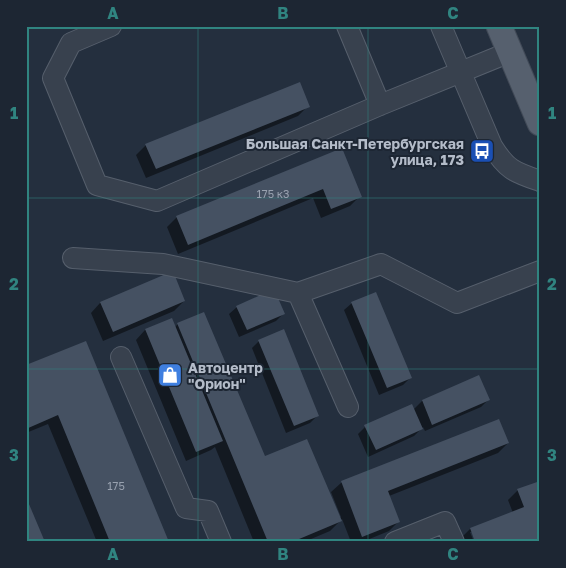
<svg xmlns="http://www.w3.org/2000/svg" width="566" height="568" viewBox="0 0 566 568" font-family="'Golos Text',sans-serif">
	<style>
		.shadow { fill: #0007 }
		.building { fill: #455162 }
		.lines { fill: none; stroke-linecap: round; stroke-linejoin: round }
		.minor-casing { stroke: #565f6c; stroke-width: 22 }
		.major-casing { stroke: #414a57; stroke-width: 27 }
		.minor { stroke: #38414e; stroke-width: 20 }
		.major { stroke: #56606e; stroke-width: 25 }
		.grid { fill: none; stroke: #308480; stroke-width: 1; stroke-opacity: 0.55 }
		.labels { text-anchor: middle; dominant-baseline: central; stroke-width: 4; stroke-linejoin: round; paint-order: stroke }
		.number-label { font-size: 11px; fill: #98a1af }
		.poi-label { font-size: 14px; font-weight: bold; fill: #b4bcc9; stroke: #1d2633; text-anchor: end }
		.neatline { fill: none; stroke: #308480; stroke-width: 2 }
		.grid-label { font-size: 16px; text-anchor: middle; font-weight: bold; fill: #308480 }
	</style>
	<rect width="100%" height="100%" fill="#242f3e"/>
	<!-- shadow -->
	<path class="shadow" d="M308,106L298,116L146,178L136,155L146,145Z
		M341,150L360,196L350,206L321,218L313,198L178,254L167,227L177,217Z
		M184,301L174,311L103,341L91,313L100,303Z
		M352,303L410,378L403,385L379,395L344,310Z
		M237,307L284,313L276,321L239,337L229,314Z
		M171,320L175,327L178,324L264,458L339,518L341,517L331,492L341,483L499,420L508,443L498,453L389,496L399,521L389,531L362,542H351L342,519L330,531L304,542H254L215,447L211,450L186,461L136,340L145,330Z
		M259,341L317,416L310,423L286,433L252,348Z
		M26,367L168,542H97L48,424L26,433Z
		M488,400L481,407L425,431L423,427L414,436L368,457L358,434L365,427L413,410L422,401Z
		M518,490L540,542L473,532H470L474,542H462L460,539L470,529L513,513L508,500Z"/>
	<!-- building -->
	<path class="building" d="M300,82L310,107L156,169L145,144Z
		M342,148L362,197L331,209L323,189L188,245L176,216Z
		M173,271L185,301L113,332L100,302Z
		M274,289L285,314L247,330L236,306Z
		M376,292L412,378L387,388L351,302Z
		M204,312L265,456L307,439L342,521L292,542H268L177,323Z
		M172,318L223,441L196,452L145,329Z
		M284,329L319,416L294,426L258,340Z
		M86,341L169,542H110L58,415L26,429V365Z
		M479,375L490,400L432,425L422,400Z
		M412,404L423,429L376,450L364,425Z
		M499,419L509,443L388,491L400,522L362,537L341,481Z
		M540,481V542H475L470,528L524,507L517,489Z
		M26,497L45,542H26Z"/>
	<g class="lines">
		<defs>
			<path id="minor" d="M111,26L71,43L53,78L97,185L157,201L380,105L510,52
				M347,26L380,105
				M441,26L492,146C507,170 514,172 540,181
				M73,258L163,264L298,293L381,264L457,303L540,271
				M298,293L348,407
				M121,357L186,508L208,511L221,542
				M395,542L445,522L454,542"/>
			<path id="major" d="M499,26L540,123"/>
		</defs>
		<!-- minor casing -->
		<use href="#minor" class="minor-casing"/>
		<!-- major casing -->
		<use href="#major" class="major-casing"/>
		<!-- minor -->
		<use href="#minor" class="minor"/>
		<!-- major -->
		<use href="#major" class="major"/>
	</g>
	<!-- grid -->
	<path class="grid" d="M198,26V542M368,26V542M26,198H540M26,369H540"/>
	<!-- icons -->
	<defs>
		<symbol id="bus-square" viewBox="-11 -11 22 22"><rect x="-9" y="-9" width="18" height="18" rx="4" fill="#1a4fb4" stroke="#1d2633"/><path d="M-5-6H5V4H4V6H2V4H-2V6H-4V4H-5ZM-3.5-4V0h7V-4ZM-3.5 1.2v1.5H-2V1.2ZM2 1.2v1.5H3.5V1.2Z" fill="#fff"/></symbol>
		<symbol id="shop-square" viewBox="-11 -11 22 22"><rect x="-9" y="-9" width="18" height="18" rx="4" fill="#3f7fe0" stroke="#1d2633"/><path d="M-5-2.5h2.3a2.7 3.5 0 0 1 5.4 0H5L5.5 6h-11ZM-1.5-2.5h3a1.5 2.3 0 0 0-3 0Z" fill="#fff"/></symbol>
	</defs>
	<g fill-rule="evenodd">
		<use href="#bus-square" x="468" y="137" width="28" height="28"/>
		<use href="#shop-square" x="156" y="361" width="28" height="28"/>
	</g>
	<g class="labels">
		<!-- number labels -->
		<g class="number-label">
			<text x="273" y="193">175 к3</text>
			<text x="116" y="485">175</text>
		</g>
		<!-- poi labels -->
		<g class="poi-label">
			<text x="464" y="143">Большая Санкт-Петербургская<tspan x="464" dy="16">улица, 173</tspan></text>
			<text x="188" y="367" text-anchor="start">Автоцентр<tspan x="188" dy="16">"Орион"</tspan></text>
		</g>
	</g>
	<!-- border -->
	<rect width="566" height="568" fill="none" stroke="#1d2633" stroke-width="55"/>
	<rect x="28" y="28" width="510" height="512" class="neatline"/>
	<g class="grid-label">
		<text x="113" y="19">A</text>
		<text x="283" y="19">B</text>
		<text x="453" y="19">C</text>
		<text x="14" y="119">1</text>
		<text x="552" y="119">1</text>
		<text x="14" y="290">2</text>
		<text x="552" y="290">2</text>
		<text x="14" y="461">3</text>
		<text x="552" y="461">3</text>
		<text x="113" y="560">A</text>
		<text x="283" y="560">B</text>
		<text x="453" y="560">C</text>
	</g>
</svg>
